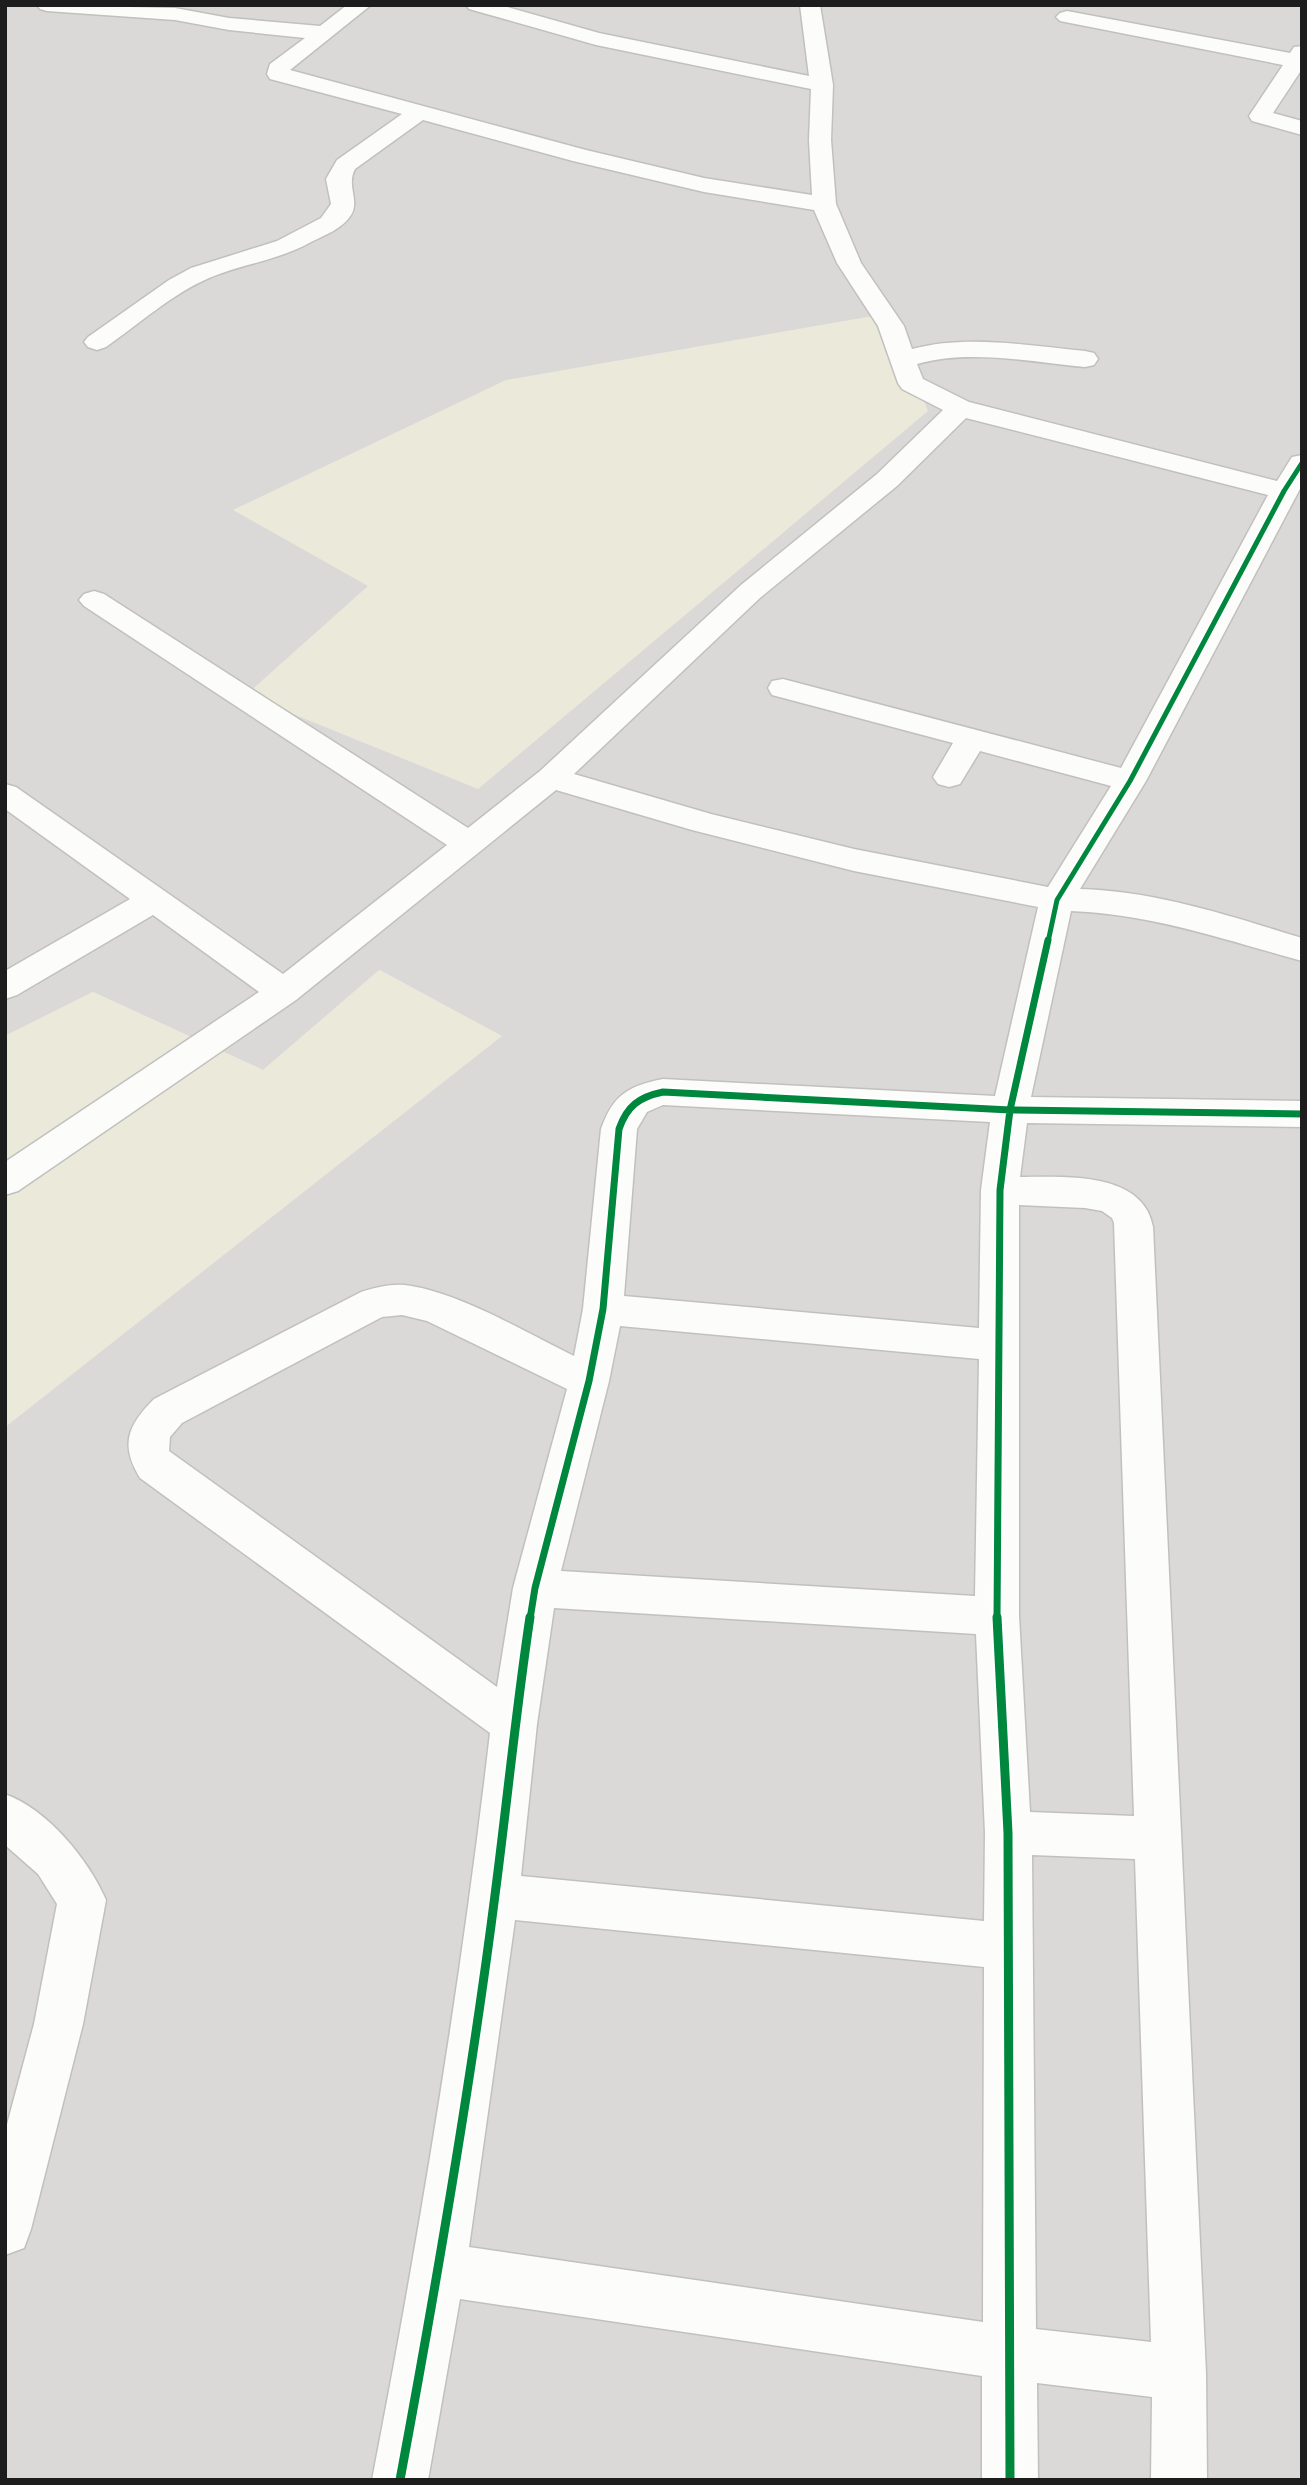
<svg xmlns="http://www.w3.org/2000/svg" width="1307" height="2485" viewBox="0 0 1307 2485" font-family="'Exo 2',sans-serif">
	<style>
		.residential { fill: #dad9d7 }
		.farmland { fill: #eae9da }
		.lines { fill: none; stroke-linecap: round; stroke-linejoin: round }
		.minor-casing { stroke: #c1c0be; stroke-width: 3 }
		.minor { fill: #fcfcfb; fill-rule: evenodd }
		.cycleway-far2-casing { stroke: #fff; stroke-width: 9 }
		.cycleway-far1-casing { stroke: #fff; stroke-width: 11 }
		.cycleway-casing { stroke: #fff; stroke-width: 13 }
		.cycleway-far2 { stroke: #00873e; stroke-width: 5 }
		.cycleway-far1 { stroke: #00873e; stroke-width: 7 }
		.cycleway { stroke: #00873e; stroke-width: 9 }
	</style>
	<rect width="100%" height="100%" fill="#ebe9e6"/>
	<!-- residential -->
	<path class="residential" d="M5,5H1302V2480H5V1427L501,1036L380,970L263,1070L93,992L5,1036Z"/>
	<!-- farmland -->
	<path class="farmland" d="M890,313L928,411L478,789L246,695L368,586L233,510L506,380Z
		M379,970L502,1036L5,1427V1036L93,992L263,1070Z"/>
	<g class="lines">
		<defs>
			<path id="minor" d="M37,5L175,8L229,18L320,26L347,5H371L290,70L586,150L704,178L812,195L809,140L811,89L596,45L469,9L466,5H500L599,33L809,76L800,5H820L833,85L831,140L836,204L861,263L904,326L912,349C968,334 1029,346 1085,351L1094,353L1098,359L1094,365L1085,367C1031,362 970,349 917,364L923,379L969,402L1277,481L1292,457L1302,455V485L1146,781L1080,889C1156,891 1230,916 1302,938V961C1226,940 1151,914 1071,911L1031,1097L1302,1101V1127L1027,1123L1020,1177C1064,1177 1143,1171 1153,1227L1206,2373L1207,2480H1151L1152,2397L1037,2383L1038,2480H982V2376L460,2299L428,2480H372C420,2232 461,1983 490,1733L140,1478C120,1445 127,1426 154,1399L361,1292C374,1288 390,1284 404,1285C457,1291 525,1332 574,1356L583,1309L601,1129C613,1095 628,1086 663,1079L995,1096L1038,907L854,871L692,830L556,790L296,1000L18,1191L5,1195V1162L259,992L153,915L17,995L5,999V971L130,899L5,809V784L16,787L283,974L447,845L84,606L79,600L84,594L94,591L104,594L468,828L540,771L741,585L877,474L943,410L902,389L898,383L878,326L837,263L814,210L704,192L573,161L423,120L355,169C346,186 360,200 351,215C342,229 325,235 311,242C279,260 243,264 209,278C172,294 139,324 106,347L97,350L88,347L84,342L88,337L169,280L191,268L277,241L321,218L331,204L326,179L337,160L402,114L270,79L267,74L270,64L305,38L229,30L175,20L47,11L40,9ZM966,418L1268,495L1121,768L783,679L772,681L768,688L772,695L953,743L933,777L938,784L949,787L960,784L980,751L1111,786L1048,887L854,849L711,814L574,774L761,597L897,486ZM663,1105L990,1122L981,1190L979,1328L624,1296L637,1129L647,1112ZM1019,1205L1085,1208L1102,1211L1112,1218L1114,1223L1134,1816L1030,1812L1019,1616ZM402,1315L427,1321L567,1389L513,1588L497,1687L169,1451L170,1437L182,1423L382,1317ZM620,1326L979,1359L975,1596L561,1571L609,1381ZM554,1608L976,1634L985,1833L984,1921L521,1876L537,1724ZM1032,1855L1135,1859L1151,2342L1036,2329ZM515,1920L984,1967L983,2322L469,2247Z
				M1067,11L1290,53L1294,47L1302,46V69L1273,113L1302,121V135L1252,121L1249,116L1283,65L1060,21L1056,17L1060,13Z
				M5,1794C48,1810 88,1859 106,1900L83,2024L31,2229L24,2248L5,2255V2132L34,2024L57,1904L38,1874L5,1845Z"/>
		</defs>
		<!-- minor casing -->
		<use href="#minor" class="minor-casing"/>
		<!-- minor -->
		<use href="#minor" class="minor"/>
		<defs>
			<path id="cycleway-far2" d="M1048,942L1057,900L1130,781L1284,491L1302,463"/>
			<path id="cycleway-far1" d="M530,1619L535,1588L589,1381L603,1309L619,1129C627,1106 639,1097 663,1092L1010,1110L1302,1114
				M997,1619L1000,1190L1010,1110L1048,940"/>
			<path id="cycleway" d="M997,1617L1008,1833L1010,2480
				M400,2480C436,2286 470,2091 495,1895C507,1803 516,1710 530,1617"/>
		</defs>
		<!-- cycleway-far2 casing -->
		<use href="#cycleway-far2" class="cycleway-far2-casing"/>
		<!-- cycleway-far1 casing -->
		<use href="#cycleway-far1" class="cycleway-far1-casing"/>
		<!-- cycleway casing -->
		<use href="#cycleway" class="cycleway-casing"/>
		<!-- cycleway-far2 -->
		<use href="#cycleway-far2" class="cycleway-far2"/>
		<!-- cycleway-far1 -->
		<use href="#cycleway-far1" class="cycleway-far1"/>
		<!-- cycleway -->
		<use href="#cycleway" class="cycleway"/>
	</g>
	<!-- border -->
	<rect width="1307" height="2485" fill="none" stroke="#1d1d1d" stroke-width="14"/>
</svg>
